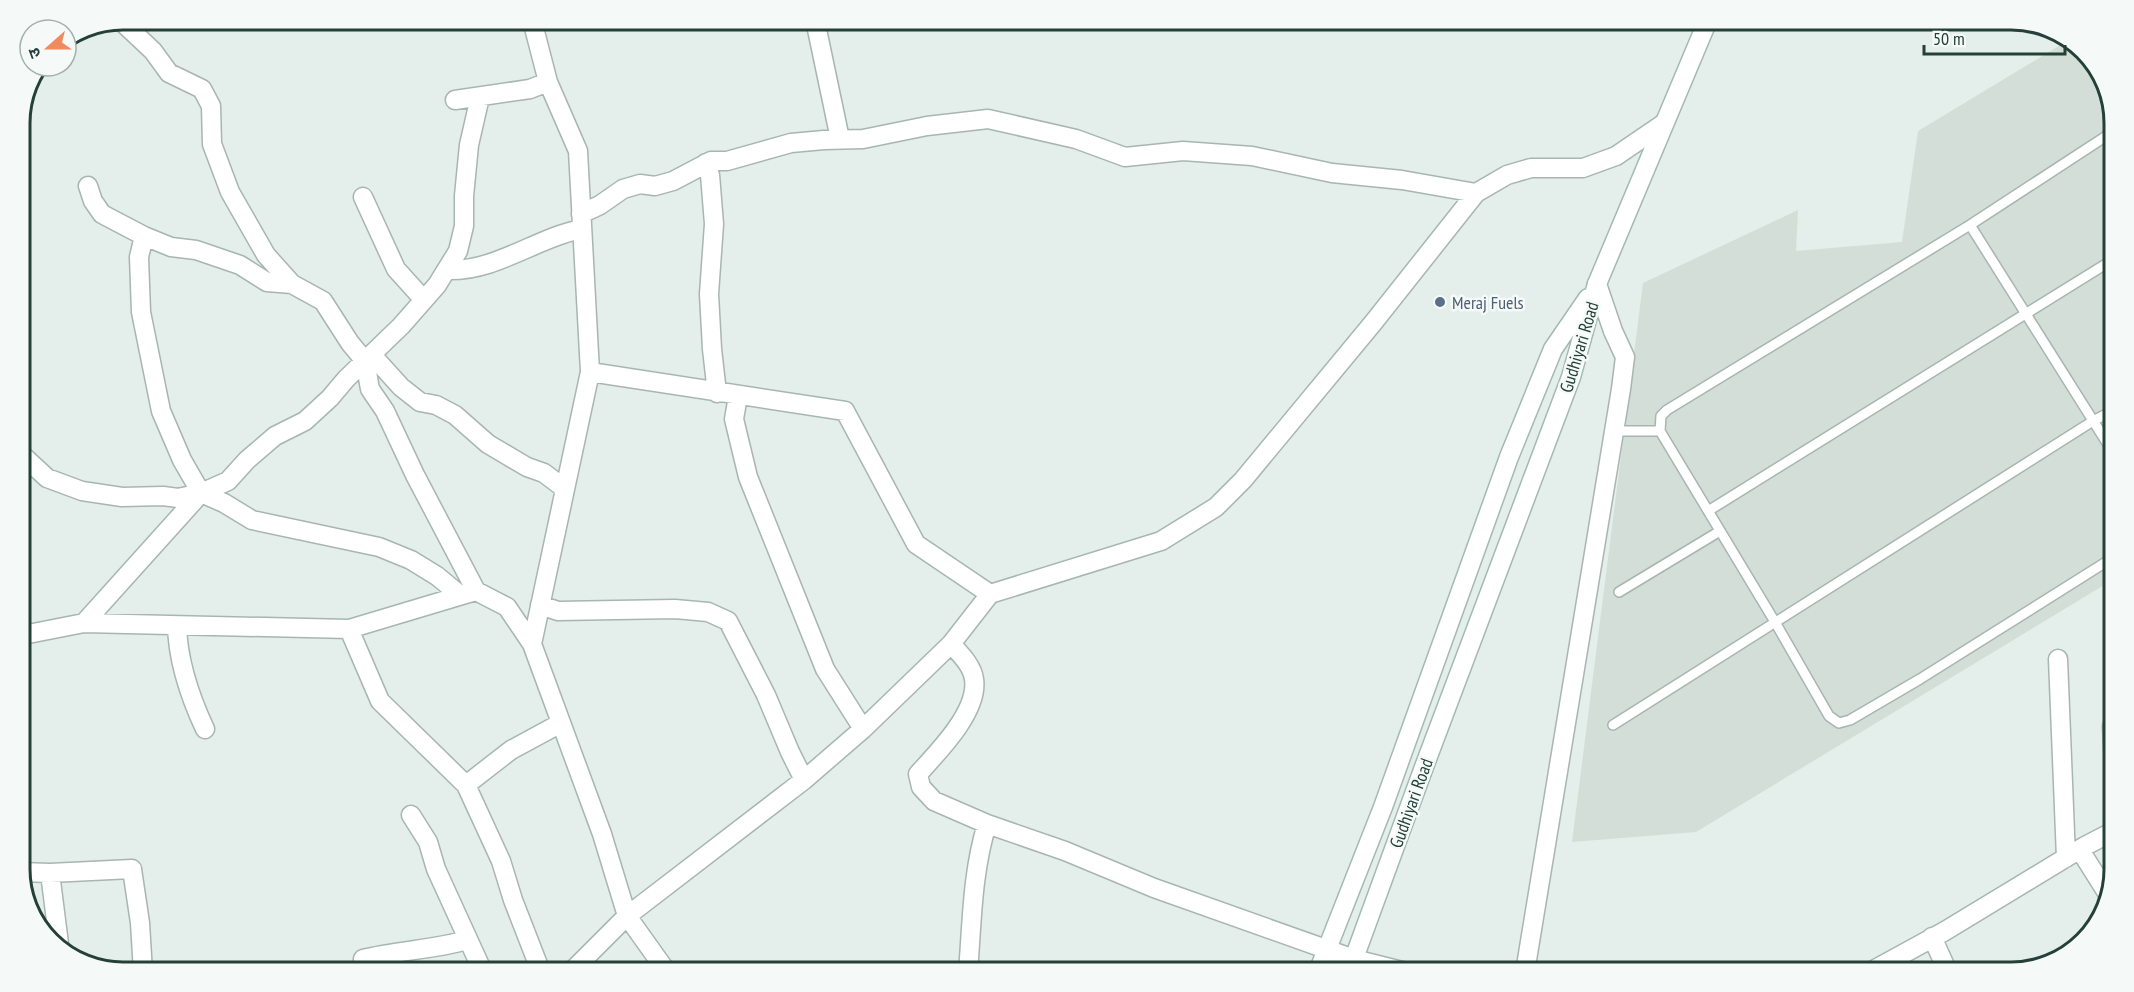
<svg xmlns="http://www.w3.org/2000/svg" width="2134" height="992" viewBox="0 0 2134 992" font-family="'PT Sans Narrow','Noto Sans Devanagari',sans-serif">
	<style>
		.built { fill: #d3ded9 }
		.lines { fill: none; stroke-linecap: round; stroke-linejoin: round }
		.lane-casing { stroke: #a7b6b1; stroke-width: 12 }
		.street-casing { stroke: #a7b6b1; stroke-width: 21 }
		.secondary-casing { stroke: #a3b9b3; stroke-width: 21 }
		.lane { stroke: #fff; stroke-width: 9 }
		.street { stroke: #fff; stroke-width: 18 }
		.secondary { stroke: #fff; stroke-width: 18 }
		.service-dot { fill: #5c6f8a; stroke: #f5faf8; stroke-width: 2 }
		.labels { text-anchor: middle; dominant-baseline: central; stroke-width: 5; stroke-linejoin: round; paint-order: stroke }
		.service-label { font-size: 18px; fill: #4e5e75; stroke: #f5faf8; text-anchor: start }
		.street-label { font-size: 18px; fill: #244039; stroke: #f5faf8 }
		.rim { fill: none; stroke: #244039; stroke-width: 3 }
	</style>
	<rect width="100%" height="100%" fill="#e4eeea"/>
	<!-- built -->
	<path class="built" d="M2067,41L2097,65L2114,117V579L1696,832L1572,842L1643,283L1798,210L1796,251L1902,242L1918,131Z"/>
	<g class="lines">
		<defs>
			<path id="lane" d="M1970,225L2114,454
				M1614,431H1660L1775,622L1829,716L1839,723L1850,720L1920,679L2114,557
				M1660,431L1661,416L1667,410L1970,225L2114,131
				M1708,511L2114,259
				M1619,592L1720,531
				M1613,725L2093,421L2114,410"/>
			<path id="street" d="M120,20L153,51L169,73L202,89L211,106L212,144L230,192L266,255L292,284
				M532,20L548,82L578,151L590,372L532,644L602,834L627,916L667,972
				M815,20L840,139
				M455,100L530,89L548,82
				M706,163L710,175L714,224L709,294L712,349L717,393
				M88,186L93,201L102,214L144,236L171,247L196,250L240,265L267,282L292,284L323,301L350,343L365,361L370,389L385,411L415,475L476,591
				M363,197L396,269L424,300
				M581,214L600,205L623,189L640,184L655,186L673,181L711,161H727L791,143L824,140L863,139L927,126L988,119L1076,139L1125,157L1183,151L1252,156L1332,173L1402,180L1476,193
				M144,236L139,257L141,312L161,411L182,460L201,493L224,503L252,520L379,547L411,560L437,576L460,595
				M447,270C495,272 536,238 581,229
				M372,355L401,387L420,402L436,405L455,415L488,444L527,467L544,473L565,489
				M590,372L845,411L916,544L990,594
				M738,396L734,419L748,477L825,669L863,729
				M20,453L47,478L82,491L122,497L163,496L178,498L201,493L228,481L247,460L275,436L305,421L330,398L346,379L401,326L437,285L458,251L464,226V196L469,145L480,97
				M540,605L558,611L675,609L708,612L728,621L766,695L790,752L804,780
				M84,623L201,493
				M177,626C178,661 190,697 205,729
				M349,629L380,701L466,785
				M20,633L28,634L84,623L349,629L476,591L507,607L532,644
				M951,644C960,654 972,665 974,679C979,711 938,752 918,774L921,787L934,801L987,824L1065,851L1154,888L1354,959L1406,972
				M2058,659L2066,858
				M2112,726L2114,763
				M411,815L428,842L436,869L483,972
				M2080,850L2109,896
				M20,872L50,873L132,869L140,923L143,972
				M50,873L59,944
				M1932,937L1948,972
				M363,959C398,950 433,950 467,940
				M541,972L513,900L501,861L466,785L511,750L561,723
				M571,972L627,916L804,780L863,729L951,644L990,594L1161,541L1216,507L1243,480L1373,323L1476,193L1507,175L1531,168H1583L1616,156L1663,124
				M968,972C972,923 972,872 987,824
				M1525,972L1621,389L1625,357L1613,331L1597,284
				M1870,972L1945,931L2085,846L2114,831"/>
			<path id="secondary" d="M1318,972L1383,807L1509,457L1553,349L1588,298
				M1349,972L1424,767L1571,377L1597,284L1708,20"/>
		</defs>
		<!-- lane casing -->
		<use href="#lane" class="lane-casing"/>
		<!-- street casing -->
		<use href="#street" class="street-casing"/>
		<!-- secondary casing -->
		<use href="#secondary" class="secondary-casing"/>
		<!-- lane -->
		<use href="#lane" class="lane"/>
		<!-- street -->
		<use href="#street" class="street"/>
		<!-- secondary -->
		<use href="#secondary" class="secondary"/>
	</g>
	<!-- markers -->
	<circle class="service-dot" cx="1440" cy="302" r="6"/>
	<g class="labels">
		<!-- service labels -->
		<g class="service-label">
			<text x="1452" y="302">Meraj Fuels</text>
		</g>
		<!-- street labels -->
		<g class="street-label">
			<text transform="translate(1579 347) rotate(-73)">Gudhiyari Road</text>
			<text transform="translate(1411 803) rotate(-70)">Gudhiyari Road</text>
		</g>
	</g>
	<!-- crop -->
	<path d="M0 0H2134V992H0ZM123 30H2011A93 93 0 0 1 2104 123V869A93 93 0 0 1 2011 962H123A93 93 0 0 1 30 869V123A93 93 0 0 1 123 30Z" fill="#f5faf8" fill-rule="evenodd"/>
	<path class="rim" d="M123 30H2011A93 93 0 0 1 2104 123V869A93 93 0 0 1 2011 962H123A93 93 0 0 1 30 869V123A93 93 0 0 1 123 30Z"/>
	<!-- north arrow -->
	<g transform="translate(48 48) rotate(249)"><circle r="28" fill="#f5faf8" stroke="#a1b0ac" stroke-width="1.5"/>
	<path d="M0-4.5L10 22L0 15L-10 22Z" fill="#f18a5f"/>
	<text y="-9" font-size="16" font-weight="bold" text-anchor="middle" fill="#244039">उ</text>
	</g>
	<!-- scale -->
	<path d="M1924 45v9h141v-9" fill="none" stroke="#244039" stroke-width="3"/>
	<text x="1933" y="45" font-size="18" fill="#244039" stroke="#f5faf8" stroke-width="4.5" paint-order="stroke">50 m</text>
</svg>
